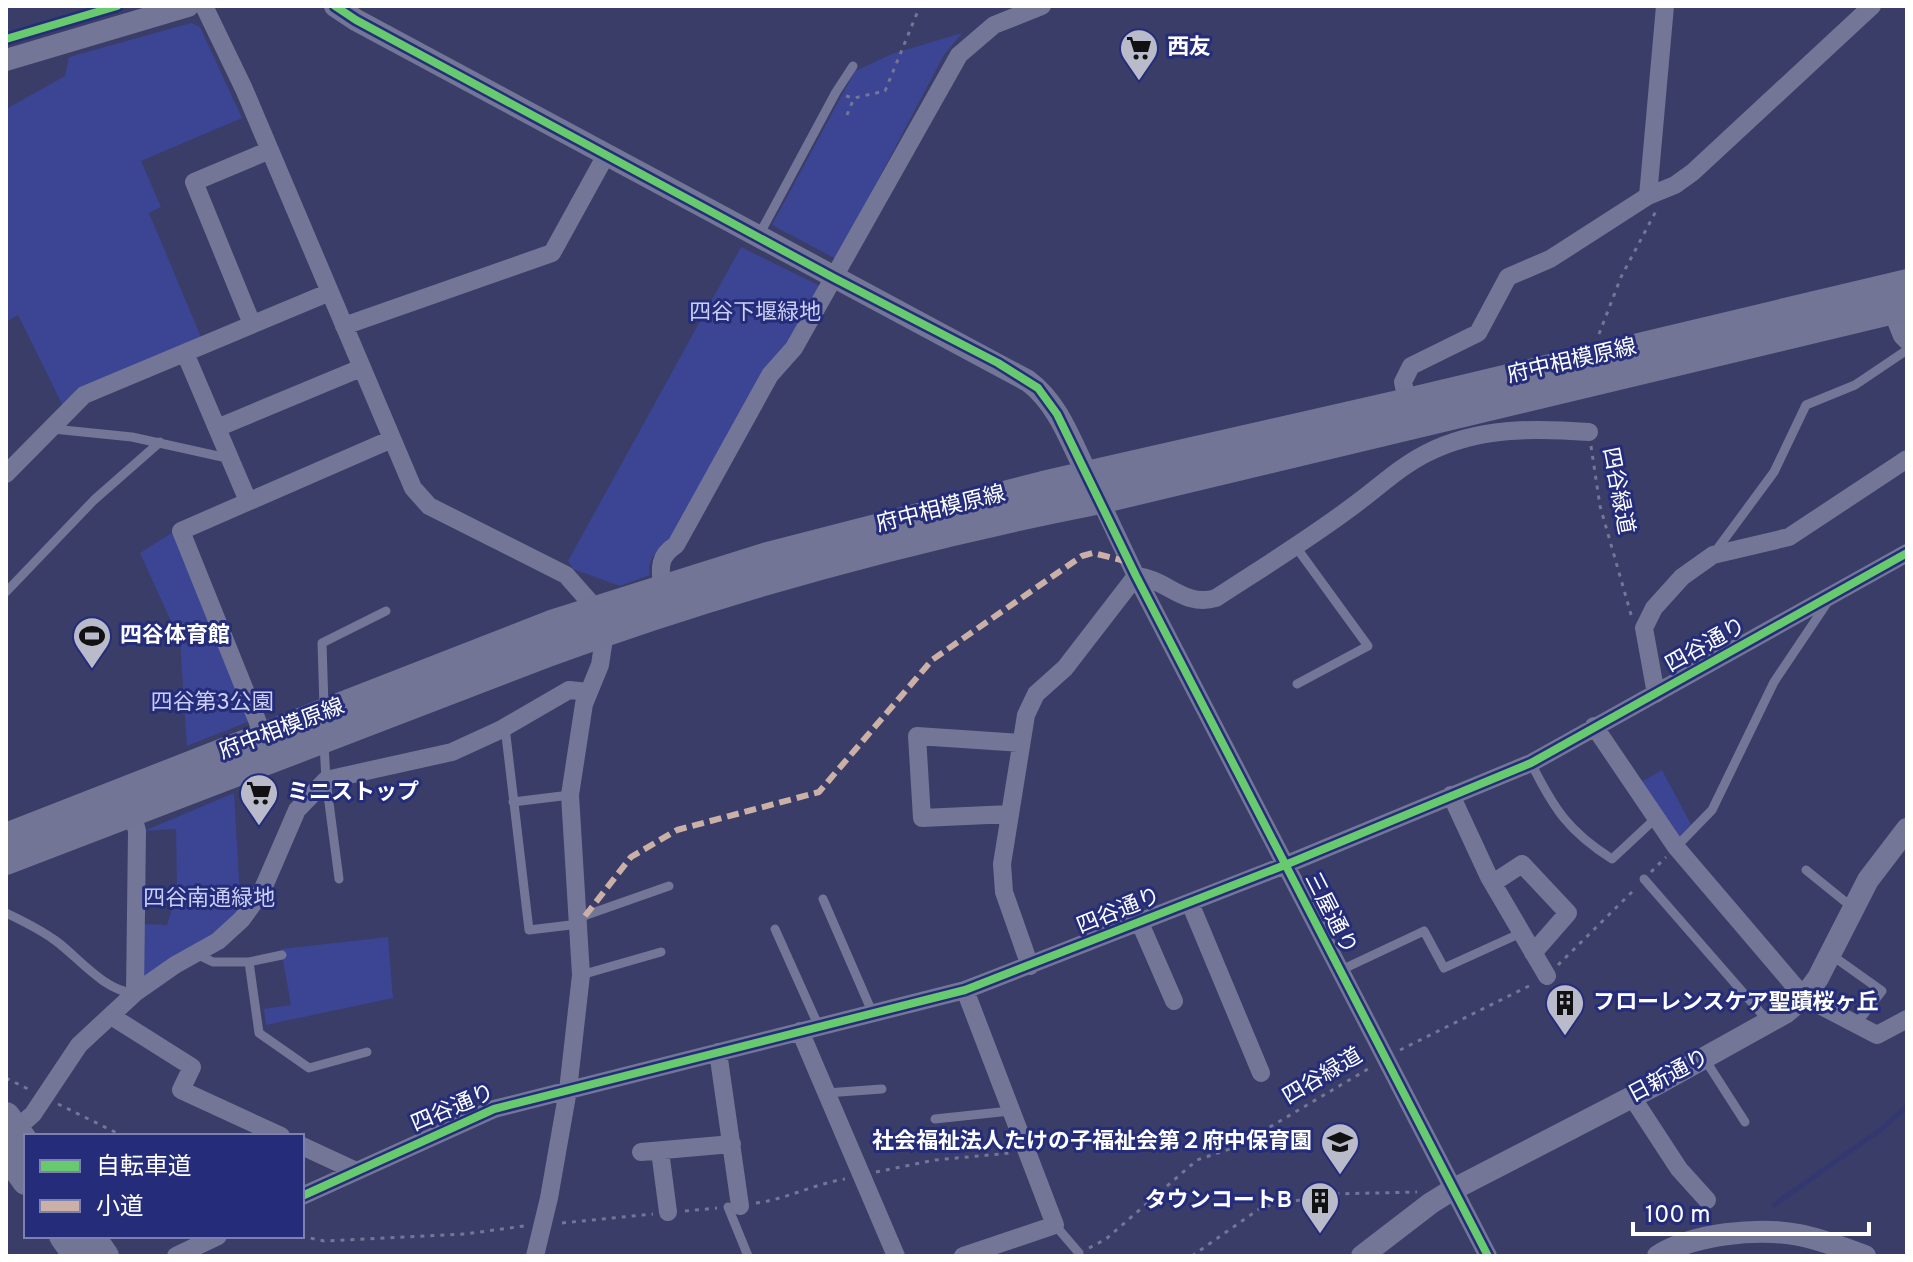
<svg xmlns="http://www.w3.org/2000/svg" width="1913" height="1262" viewBox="0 0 1913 1262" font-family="Overpass,'Noto Sans JP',sans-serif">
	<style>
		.green { fill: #3b4593 }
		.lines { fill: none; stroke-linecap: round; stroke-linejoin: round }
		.stream { stroke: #333871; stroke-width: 5 }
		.path { stroke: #737696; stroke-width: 3; stroke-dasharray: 4 6; stroke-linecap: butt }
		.service { stroke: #737696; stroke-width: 9 }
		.minor { stroke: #737696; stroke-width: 18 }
		.tertiary { stroke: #737696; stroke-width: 22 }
		.primary { stroke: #727595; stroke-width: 28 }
		.quiet { stroke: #cab0a6; stroke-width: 6; stroke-dasharray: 12 6; stroke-linecap: butt }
		.cycleway-casing { stroke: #252d7b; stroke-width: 13 }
		.cycleway { stroke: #67ca6e; stroke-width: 8 }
		.labels { text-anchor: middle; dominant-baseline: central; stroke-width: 6; stroke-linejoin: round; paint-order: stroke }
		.poi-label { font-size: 22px; font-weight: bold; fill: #fff; stroke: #252d7b; text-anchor: start }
		.park-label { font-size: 22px; fill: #cbcff4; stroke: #252d7b }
		.street-label { font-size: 22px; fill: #fff; stroke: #252d7b }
	</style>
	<rect width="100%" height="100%" fill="#393d67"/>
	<!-- green -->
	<path class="green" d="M191,23L200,27L242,118L141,161L161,207L149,213L201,337L62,404L18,315L6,322V109L65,76L69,57Z
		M962,33L944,55L836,259L772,225L855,71L892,54Z
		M741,247L820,286L787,346L669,541C658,550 646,559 650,575L620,586L573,569L568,561Z
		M173,532L250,721L187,746L180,641L140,553Z
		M1662,770L1693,828L1675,844L1636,785Z
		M234,793L241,912L214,938L143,984V924L167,925L177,892L176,829L144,831Z
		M388,937L393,998L266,1025L264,1009L291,1005L281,949Z"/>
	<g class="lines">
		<!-- stream -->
		<path class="stream" d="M1774,1205L1880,1130L1907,1106"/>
		<!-- path -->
		<path class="path" d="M846,96L854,98L885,91L920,6
			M847,115L854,98
			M1599,334L1621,277L1656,211
			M1591,446L1600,506L1632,618
			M1651,872L1666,857
			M1558,965L1635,889
			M1400,1050L1533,984
			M6,1078L30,1090
			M58,1104L123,1136
			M876,1172L935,1160L1011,1153
			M756,1203C787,1199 814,1184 845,1179
			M685,1211L717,1208
			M562,1223L653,1214
			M301,1236L324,1241L465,1234L524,1226
			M1089,1248L1106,1239L1197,1160L1236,1147L1373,1066
			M1192,1256L1262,1207L1332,1194L1417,1192"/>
		<!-- service -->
		<path class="service" d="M759,235L836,92L853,66
			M53,429L132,437L227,458
			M1296,547L1368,646L1297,684
			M1715,552L1774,472L1806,405L1855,385L1907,350
			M6,592L94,500L160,442
			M324,707L322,643L386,611
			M505,727L529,930L579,924
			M324,744L326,780L339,879
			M1531,763C1554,809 1568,831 1612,859L1656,818
			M513,802L570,795
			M1676,847L1712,810L1774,682L1827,603
			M1806,870L1853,908
			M1644,879L1767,1020
			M823,899L873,1014
			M6,913C23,921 41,930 56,941C78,957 104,991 134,993
			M578,918L669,886
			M775,929L819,1027
			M196,954L213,962H249L259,1033L309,1068L367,1052
			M1830,954L1882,991L1857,1023
			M249,962L282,955
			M1339,971L1424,931L1444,968L1521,933
			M581,975L661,952
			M1704,1058L1745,1122
			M826,1093L882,1089
			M935,1119L1010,1111
			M728,1207L748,1256
			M1055,1225L1079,1253"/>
		<!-- minor -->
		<path class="minor" d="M204,6L244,89L413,488L429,506L566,575L596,609L605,632L600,665L584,704L570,795L581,975L568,1090L549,1198L535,1256
			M1648,196L1665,6
			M1892,311L1902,336L1907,341
			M252,324L194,182L270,150
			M344,326L552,253L606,155
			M185,353L248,501
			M1409,410L1403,382L1411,366L1478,333L1508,277L1550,259L1648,196L1675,185L1693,172L1872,6
			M217,428L361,368
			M6,474L84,395L330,292
			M1100,500L1136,576L1488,1256
			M662,588C660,569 658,556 676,545L770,375L794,348L959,55L994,25L1042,6
			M1656,694L1644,628L1654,608L1682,577L1713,555L1789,537L1907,459
			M1594,726L1676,847L1804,997L1877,1035L1907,1019
			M263,735L181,531L392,439
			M1451,795L1489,877L1547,976
			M132,813L137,831L135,993
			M1010,814L922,818L917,736L1021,743
			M1493,883L1522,864L1568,913L1533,953
			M1190,903L1261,1073
			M1140,923L1174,1001
			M1030,966L1004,892L1002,864L1026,715L1036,694L1065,668L1136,576C1167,579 1184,608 1216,598C1262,568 1309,539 1353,506C1378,488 1399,467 1427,453C1478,427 1534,428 1589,432
			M111,1016L192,1067L181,1090L281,1136
			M800,1031L896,1256
			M718,1052L740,1206
			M1632,1097L1679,1169L1707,1200
			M16,1129L33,1114L79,1045L135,993L175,965L218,941L242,919L262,891L297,810L326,780L452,752L500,730L569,690L588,692
			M302,1146L356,1171
			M660,1151L668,1212
			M641,1152L732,1144
			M302,1196L494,1109L965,990L1285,865L1531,763L1907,553
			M176,1256L218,1236
			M963,1256L1055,1225L965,990"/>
		<!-- tertiary -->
		<path class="tertiary" d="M335,6L356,20L1028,381C1062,406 1074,452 1094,488
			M6,60L188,6
			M1362,1256L1431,1203L1452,1190L1661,1082L1785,1013L1804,997L1818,978L1868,880L1907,829
			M1658,1256C1692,1234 1758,1227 1799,1235C1821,1239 1843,1248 1865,1256"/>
		<!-- primary -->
		<path class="primary" d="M6,837L554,623L764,557L1043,485L1408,402L1907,283
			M6,861L548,653C728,587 913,537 1100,500L1907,307
			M6,1116L26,1144
			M6,1153L26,1181
			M63,1236L77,1256
			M91,1236L105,1256"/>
		<!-- quiet -->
		<path class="quiet" d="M585,916L631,857L677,830L819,792L932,660L1082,556L1093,553L1129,562"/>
		<defs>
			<path id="cycleway" d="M335,6L356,20L834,278L998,363L1038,388L1057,414L1136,576L1488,1256
				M6,39L117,6
				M302,1196L494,1109L965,990L1285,865L1531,763L1907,553"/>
		</defs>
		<!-- cycleway casing -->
		<use href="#cycleway" class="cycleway-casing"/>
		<!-- cycleway -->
		<use href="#cycleway" class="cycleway"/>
	</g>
	<!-- icons -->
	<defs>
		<symbol id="supermarket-pin" viewBox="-11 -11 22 30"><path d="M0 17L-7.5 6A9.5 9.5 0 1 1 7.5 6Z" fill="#babbca" stroke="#252d7b"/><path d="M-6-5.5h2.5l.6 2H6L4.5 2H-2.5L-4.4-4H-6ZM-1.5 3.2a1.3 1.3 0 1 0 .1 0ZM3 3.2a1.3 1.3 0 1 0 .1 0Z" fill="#111"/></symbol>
		<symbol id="stadium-pin" viewBox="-11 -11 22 30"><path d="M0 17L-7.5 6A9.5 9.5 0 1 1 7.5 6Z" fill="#babbca" stroke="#252d7b"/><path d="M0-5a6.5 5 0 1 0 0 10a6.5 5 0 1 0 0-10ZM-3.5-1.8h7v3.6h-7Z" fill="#111"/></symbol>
		<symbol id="building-pin" viewBox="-11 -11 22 30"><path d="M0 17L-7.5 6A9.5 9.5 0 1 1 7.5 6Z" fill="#babbca" stroke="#252d7b"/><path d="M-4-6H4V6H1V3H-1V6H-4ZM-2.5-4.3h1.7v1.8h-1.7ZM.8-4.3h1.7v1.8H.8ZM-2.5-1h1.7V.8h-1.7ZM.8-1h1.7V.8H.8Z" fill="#111"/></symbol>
		<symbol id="school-pin" viewBox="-11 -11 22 30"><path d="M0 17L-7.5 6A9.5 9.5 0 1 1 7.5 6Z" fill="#babbca" stroke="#252d7b"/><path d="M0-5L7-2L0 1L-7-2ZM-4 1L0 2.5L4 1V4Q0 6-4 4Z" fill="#111"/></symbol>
	</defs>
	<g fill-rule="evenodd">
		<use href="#supermarket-pin" x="1117" y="26" width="44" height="60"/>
		<use href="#stadium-pin" x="70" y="614" width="44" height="60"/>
		<use href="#supermarket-pin" x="237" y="771" width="44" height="60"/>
		<use href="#building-pin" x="1543" y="981" width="44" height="60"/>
		<use href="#school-pin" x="1318" y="1120" width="44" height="60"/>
		<use href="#building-pin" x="1298" y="1179" width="44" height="60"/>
	</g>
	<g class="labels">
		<!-- poi labels -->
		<g class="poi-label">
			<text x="1167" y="48">西友</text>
			<text x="120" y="636">四谷体育館</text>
			<text x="287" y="793">ミニストップ</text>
			<text x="1593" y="1003">フローレンスケア聖蹟桜ヶ丘</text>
			<text x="1312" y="1142" text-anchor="end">社会福祉法人たけの子福祉会第２府中保育園</text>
			<text x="1292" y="1201" text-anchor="end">タウンコートB</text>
		</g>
		<!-- park labels -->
		<g class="park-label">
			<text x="755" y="313">四谷下堰緑地</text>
			<text x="212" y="703">四谷第3公園</text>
			<text x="209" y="899">四谷南通緑地</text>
		</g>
		<!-- street labels -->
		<g class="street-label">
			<text transform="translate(1572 362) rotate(-13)">府中相模原線</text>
			<text transform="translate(1617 491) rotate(79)">四谷緑道</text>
			<text transform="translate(941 510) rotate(-14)">府中相模原線</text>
			<text transform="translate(1706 646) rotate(-29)">四谷通り</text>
			<text transform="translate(282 730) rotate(-21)">府中相模原線</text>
			<text transform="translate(1119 912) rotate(-22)">四谷通り</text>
			<text transform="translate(1330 914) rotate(63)">三屋通り</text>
			<text transform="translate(1323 1077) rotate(-31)">四谷緑道</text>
			<text transform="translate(1669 1077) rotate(-28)">日新通り</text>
			<text transform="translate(453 1109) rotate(-23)">四谷通り</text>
		</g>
	</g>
	<!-- border -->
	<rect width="1913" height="1262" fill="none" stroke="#ffffff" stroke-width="16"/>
	<!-- legend -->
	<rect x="24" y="1134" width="280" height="104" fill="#252d7b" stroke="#7c81b0" stroke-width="2"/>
	<rect x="40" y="1160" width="40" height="12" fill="#67ca6e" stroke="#7c81b0" stroke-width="2"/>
	<text x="96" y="1174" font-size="24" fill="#ffffff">自転車道</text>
	<rect x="40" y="1200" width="40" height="12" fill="#cab0a6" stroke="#7c81b0" stroke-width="2"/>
	<text x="96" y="1214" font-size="24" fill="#ffffff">小道</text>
	<!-- scale -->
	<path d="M1633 1222v12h236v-12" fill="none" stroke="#ffffff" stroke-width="4"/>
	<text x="1645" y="1222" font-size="24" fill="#ffffff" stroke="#252d7b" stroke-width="6" paint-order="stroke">100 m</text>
</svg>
